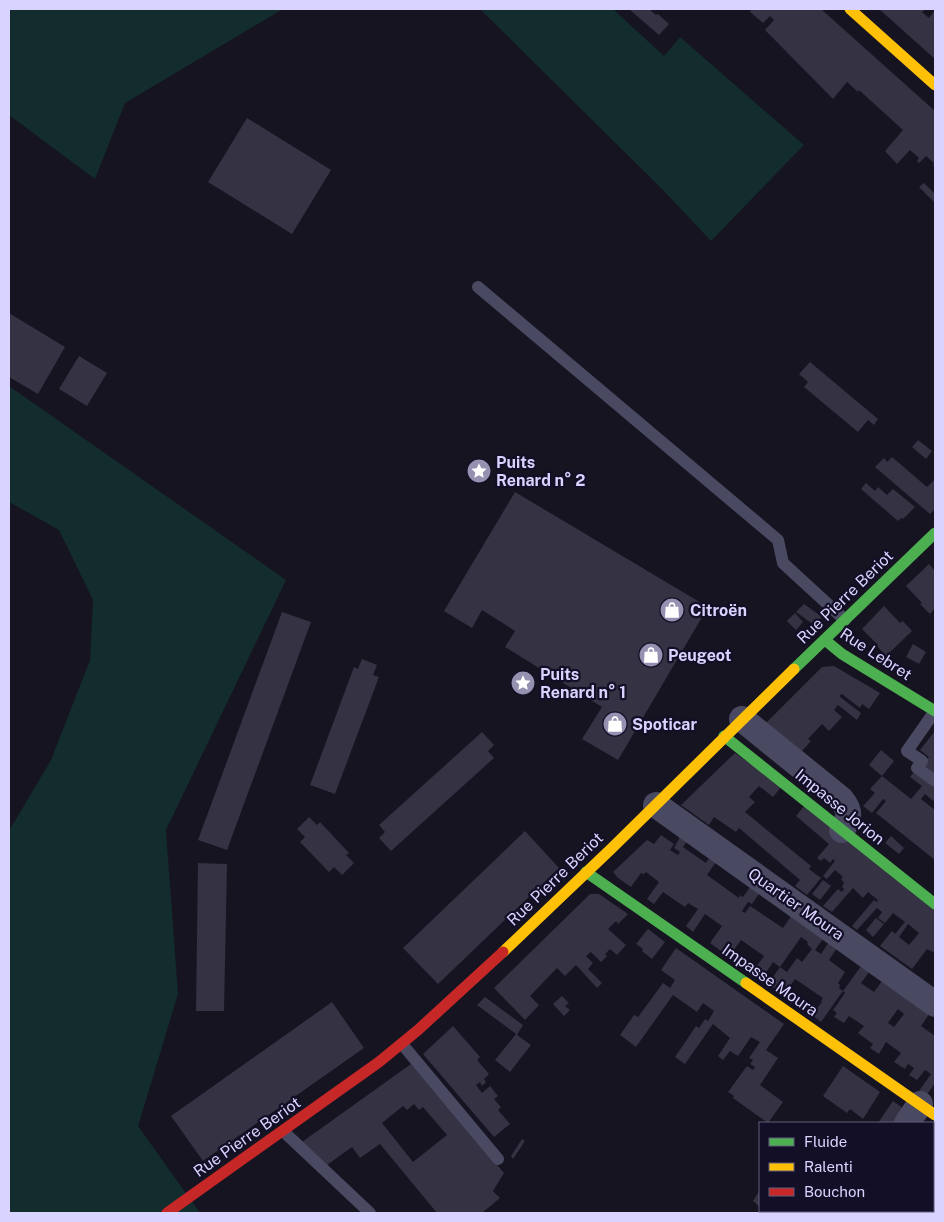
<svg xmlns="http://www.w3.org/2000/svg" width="944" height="1222" viewBox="0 0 944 1222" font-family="'Public Sans',sans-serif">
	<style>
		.green { fill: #132c2d }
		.building { fill: #343243; fill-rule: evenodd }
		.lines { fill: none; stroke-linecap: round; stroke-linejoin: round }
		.lane { stroke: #4a4962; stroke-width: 12 }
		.street { stroke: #4a4962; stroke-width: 26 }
		.fast { stroke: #4caf50; stroke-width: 11 }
		.slow { stroke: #ffc107; stroke-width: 11 }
		.jam { stroke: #c62828; stroke-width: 11 }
		.labels { text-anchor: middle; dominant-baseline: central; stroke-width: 4.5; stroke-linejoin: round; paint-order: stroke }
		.poi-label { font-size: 16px; font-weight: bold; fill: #d9d4ff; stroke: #130f26; text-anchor: start }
		.street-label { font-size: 16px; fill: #d9d4ff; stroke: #130f26 }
	</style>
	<rect width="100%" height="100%" fill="#161421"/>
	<!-- green -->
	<path class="green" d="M9,9H283L125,103L95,179L9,115Z
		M480,9H613L664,56L680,37L804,145L711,241L663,190Z
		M9,386L286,580L166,830L178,994L138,1126L200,1213H9V831L51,760L90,660L93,600L59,530L9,502Z
		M933,1132L935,1134V1213H861L863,1211H933Z"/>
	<!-- building -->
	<path class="building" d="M629,9H649L656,15L658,14L669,24L659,35Z
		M750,9H821L935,111V167L933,165L934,163L926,156L919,163L917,161L919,158L910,150L897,164L885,151L903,130L859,90L858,92L847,82L833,99L765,30L774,20L770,16L763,23L750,12L751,10Z
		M879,9H926L922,12L929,18L935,10V59Z
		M247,118L331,170L292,234L208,182Z
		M924,183L935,194V203L919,187Z
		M9,313L65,347L38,394L9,377Z
		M79,356L107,373L87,406L59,389Z
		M810,362L878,419L874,425L868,420L858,432L804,387L808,382L799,374Z
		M918,440L932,451L926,459L912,447Z
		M892,457L927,487L934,480L935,481V509L930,514L875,467L884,458L887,462Z
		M866,483L875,491L878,487L887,495L893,489L915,507L903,519L901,518L898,521L861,489Z
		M515,492L708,607L618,760L582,739L602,707L505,647L515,631L482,610L472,628L444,611Z
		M929,564L935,571V608L930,614L920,604L922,603L906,586Z
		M804,604L822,617L814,625L796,612Z
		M884,606L900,623L903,621L912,631L886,656L877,646L878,645L862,629Z
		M282,612L311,622L227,850L198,840Z
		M795,613L803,622L796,630L787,621Z
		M913,644L926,652L919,664L906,657Z
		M362,659L377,665L373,675L379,677L335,794L310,785L354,667L358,669Z
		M834,666L880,693L869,709L862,704L860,708L842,694L839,696L861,713L857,720L838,705L834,710L842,717L829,731L822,724L808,739L811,741L802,751L759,730L822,667Z
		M935,731V777L921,767L929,757L920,750Z
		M482,732L494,745L488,751L494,758L391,851L379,838L385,832L379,825Z
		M881,750L894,761L882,776L911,799L922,786L910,777L915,771L935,786V797L933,801L925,794L921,799L935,810V860L876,813L886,801L883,799L872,813L863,806L875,793L870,789L882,776L869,765Z
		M735,753L782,786L773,797L759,786L749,797L755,802L745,812L811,866L809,869L821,878L807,895L795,886L800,880L739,828L736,832L714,817L709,825L681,805Z
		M805,805L935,909V950L933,952L927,949L912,969L880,946L892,931L895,934L905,922L893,913L885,923L878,918L882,912L877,908L857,930L852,926L874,900L877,902L878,900L868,892L863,898L853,888L832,912L823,906L838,889L842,892L844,889L842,887L844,883L841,879L843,877L835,870L827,879L823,876L835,861L833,859L830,863L824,858L821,861L817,858L829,844L796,816ZM908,924L919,933L909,945L899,937Z
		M309,817L317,825L320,822L349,853L346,855L354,863L342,875L334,867L329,872L300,842L305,837L297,829Z
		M525,831L559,868L438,984L403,948Z
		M682,833L689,838L683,847L706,863L712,854L718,859L707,875L739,898L740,895L743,897L753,883L762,889L752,904L748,902L742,911L745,913L750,906L783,928L794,912L826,935L815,950L821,954L831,939L839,945L829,960L845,972L838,983L840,985L839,988L843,991L864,962L872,968L861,983L874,992L885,977L932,1010L921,1026L935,1036V1083L926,1096L919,1091L931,1074L925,1070L917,1080L909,1075L914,1068L908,1064L905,1069L894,1062L901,1053L886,1042L879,1054L870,1048L873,1044L858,1033L864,1026L849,1016L844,1023L834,1017L837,1013L833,1010L845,993L843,991L821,1022L812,1015L822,1002L821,1001L823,998L795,979L784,995L768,984L780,967L773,962L765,974L756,967L764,956L741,940L729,957L710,943L722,926L705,914L693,932L686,926L698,909L688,903L685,907L663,892L654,904L647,899L659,882L646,872L644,874L641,873L631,887L618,878L613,872L647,840L654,844L661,835L674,844L670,850L678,855L680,852L674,848ZM801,937L808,942L807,944L812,949L802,962L797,958L787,972L780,967ZM898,1009L904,1014L894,1027L888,1023Z
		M891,836L904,848L899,854L885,843Z
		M198,863L227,864L224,1011H196Z
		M823,880L831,886L820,900L812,894Z
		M590,894H599L628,914L618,924L616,921L608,929L626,945L617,955L610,949L605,954L607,956L601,962L591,952L586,956L593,963L588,969L602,983L597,988L576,965L565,976L557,968L530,996L539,1005L525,1020L494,988Z
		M876,918L884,924L873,937L866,930Z
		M648,929L665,942L652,959L642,951L643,949L636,944Z
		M676,948L784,1024L766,1050L778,1058L760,1085L783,1102L768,1123L733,1098L734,1096L728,1092L747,1066L753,1070L755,1067L750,1064L753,1060L749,1058L760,1042L751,1037L738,1056L730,1051L723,1060L718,1056L730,1038L713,1024L685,1064L675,1057L696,1026L699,1028L705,1019L708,1021L714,1011L703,1003L697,1012L673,995L636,1047L620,1035L634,1015L638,1017L663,983L670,988L675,980L661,970Z
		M562,996L569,1003L565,1006L570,1010L564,1016L553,1004Z
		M485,997L523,1025L517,1035L531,1045L510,1072L495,1060L516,1034L477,1005Z
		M332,1002L364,1048L203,1161L171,1116Z
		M453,1026L480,1057L477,1060L489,1074L484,1079L486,1082L482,1086L480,1082L476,1085L482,1093L490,1086L498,1096L494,1099L501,1107L498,1110L510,1124L494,1137L423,1054Z
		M411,1064L504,1173L493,1191L500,1198L482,1213H437L380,1144L360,1158L352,1147L327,1165L302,1142ZM414,1104L419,1110L423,1107L447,1135L413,1162L382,1123L403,1106L407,1110Z
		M843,1066L880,1092L863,1119L850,1109L847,1113L823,1096Z
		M893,1101L907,1111L900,1123H878Z
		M522,1139L525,1141L513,1159L511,1156Z
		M760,1190V1207L753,1201Z
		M766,1211L783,1212L798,1211L801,1213H770Z"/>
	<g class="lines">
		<!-- lane -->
		<path class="lane" d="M478,287L778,540L783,563L845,620
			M935,711L907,751L922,761L917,768L935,781
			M402,1044L498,1159
			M283,1131L370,1213"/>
		<!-- street -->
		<path class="street" d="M742,719L841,799C851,811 850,818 842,830
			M656,805L935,1004
			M907,1123L920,1104
			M848,1213L850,1211"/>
		<!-- fast -->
		<path class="fast" d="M825,640L842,654L935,711
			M794,669L935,533
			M724,736L935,904
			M586,872L746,983"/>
		<!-- slow -->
		<path class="slow" d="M850,9L935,85
			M503,952L612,848L794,669
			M746,983L935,1115"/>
		<!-- jam -->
		<path class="jam" d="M167,1213L379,1062L418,1030L503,952"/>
	</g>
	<!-- icons -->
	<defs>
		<symbol id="sight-disc" viewBox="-11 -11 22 22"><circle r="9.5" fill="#9591b1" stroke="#130f26"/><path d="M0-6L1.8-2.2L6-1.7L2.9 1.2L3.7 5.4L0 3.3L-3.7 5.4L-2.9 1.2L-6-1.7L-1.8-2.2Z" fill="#fff"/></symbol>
		<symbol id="shop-disc" viewBox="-11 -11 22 22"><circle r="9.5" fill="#9591b1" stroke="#130f26"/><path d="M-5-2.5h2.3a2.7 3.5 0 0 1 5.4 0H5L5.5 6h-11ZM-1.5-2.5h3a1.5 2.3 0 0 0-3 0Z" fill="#fff"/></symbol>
	</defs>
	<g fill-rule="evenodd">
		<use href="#sight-disc" x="465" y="457" width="28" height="28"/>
		<use href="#shop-disc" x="658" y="596" width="28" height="28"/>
		<use href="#shop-disc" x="637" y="641" width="28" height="28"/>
		<use href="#sight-disc" x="509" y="669" width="28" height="28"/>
		<use href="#shop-disc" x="601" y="710" width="28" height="28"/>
	</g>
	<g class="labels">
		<!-- poi labels -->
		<g class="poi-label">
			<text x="496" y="462">Puits<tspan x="496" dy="18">Renard n° 2</tspan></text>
			<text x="690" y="610">Citroën</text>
			<text x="668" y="655">Peugeot</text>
			<text x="540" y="674">Puits<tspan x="540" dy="18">Renard n° 1</tspan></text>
			<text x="632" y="724">Spoticar</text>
		</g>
		<!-- street labels -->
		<g class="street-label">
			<text transform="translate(845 597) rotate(-44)">Rue Pierre Beriot</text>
			<text transform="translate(876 654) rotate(33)">Rue Lebret</text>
			<text transform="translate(840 807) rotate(39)">Impasse Jorion</text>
			<text transform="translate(555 879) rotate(-44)">Rue Pierre Beriot</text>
			<text transform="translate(796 904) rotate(35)">Quartier Moura</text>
			<text transform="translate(770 980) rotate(35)">Impasse Moura</text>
			<text transform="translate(247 1137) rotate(-35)">Rue Pierre Beriot</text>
		</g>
	</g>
	<!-- border -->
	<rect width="944" height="1222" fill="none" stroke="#d9d4ff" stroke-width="20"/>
	<!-- legend -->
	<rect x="759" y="1122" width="175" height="90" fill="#130f26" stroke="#625e7d"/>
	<rect x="769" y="1138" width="25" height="8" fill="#4caf50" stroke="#625e7d"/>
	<text x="804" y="1147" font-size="15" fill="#d9d4ff">Fluide</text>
	<rect x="769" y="1163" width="25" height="8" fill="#ffc107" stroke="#625e7d"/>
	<text x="804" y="1172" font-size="15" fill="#d9d4ff">Ralenti</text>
	<rect x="769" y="1188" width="25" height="8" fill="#c62828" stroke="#625e7d"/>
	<text x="804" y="1197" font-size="15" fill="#d9d4ff">Bouchon</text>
</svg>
